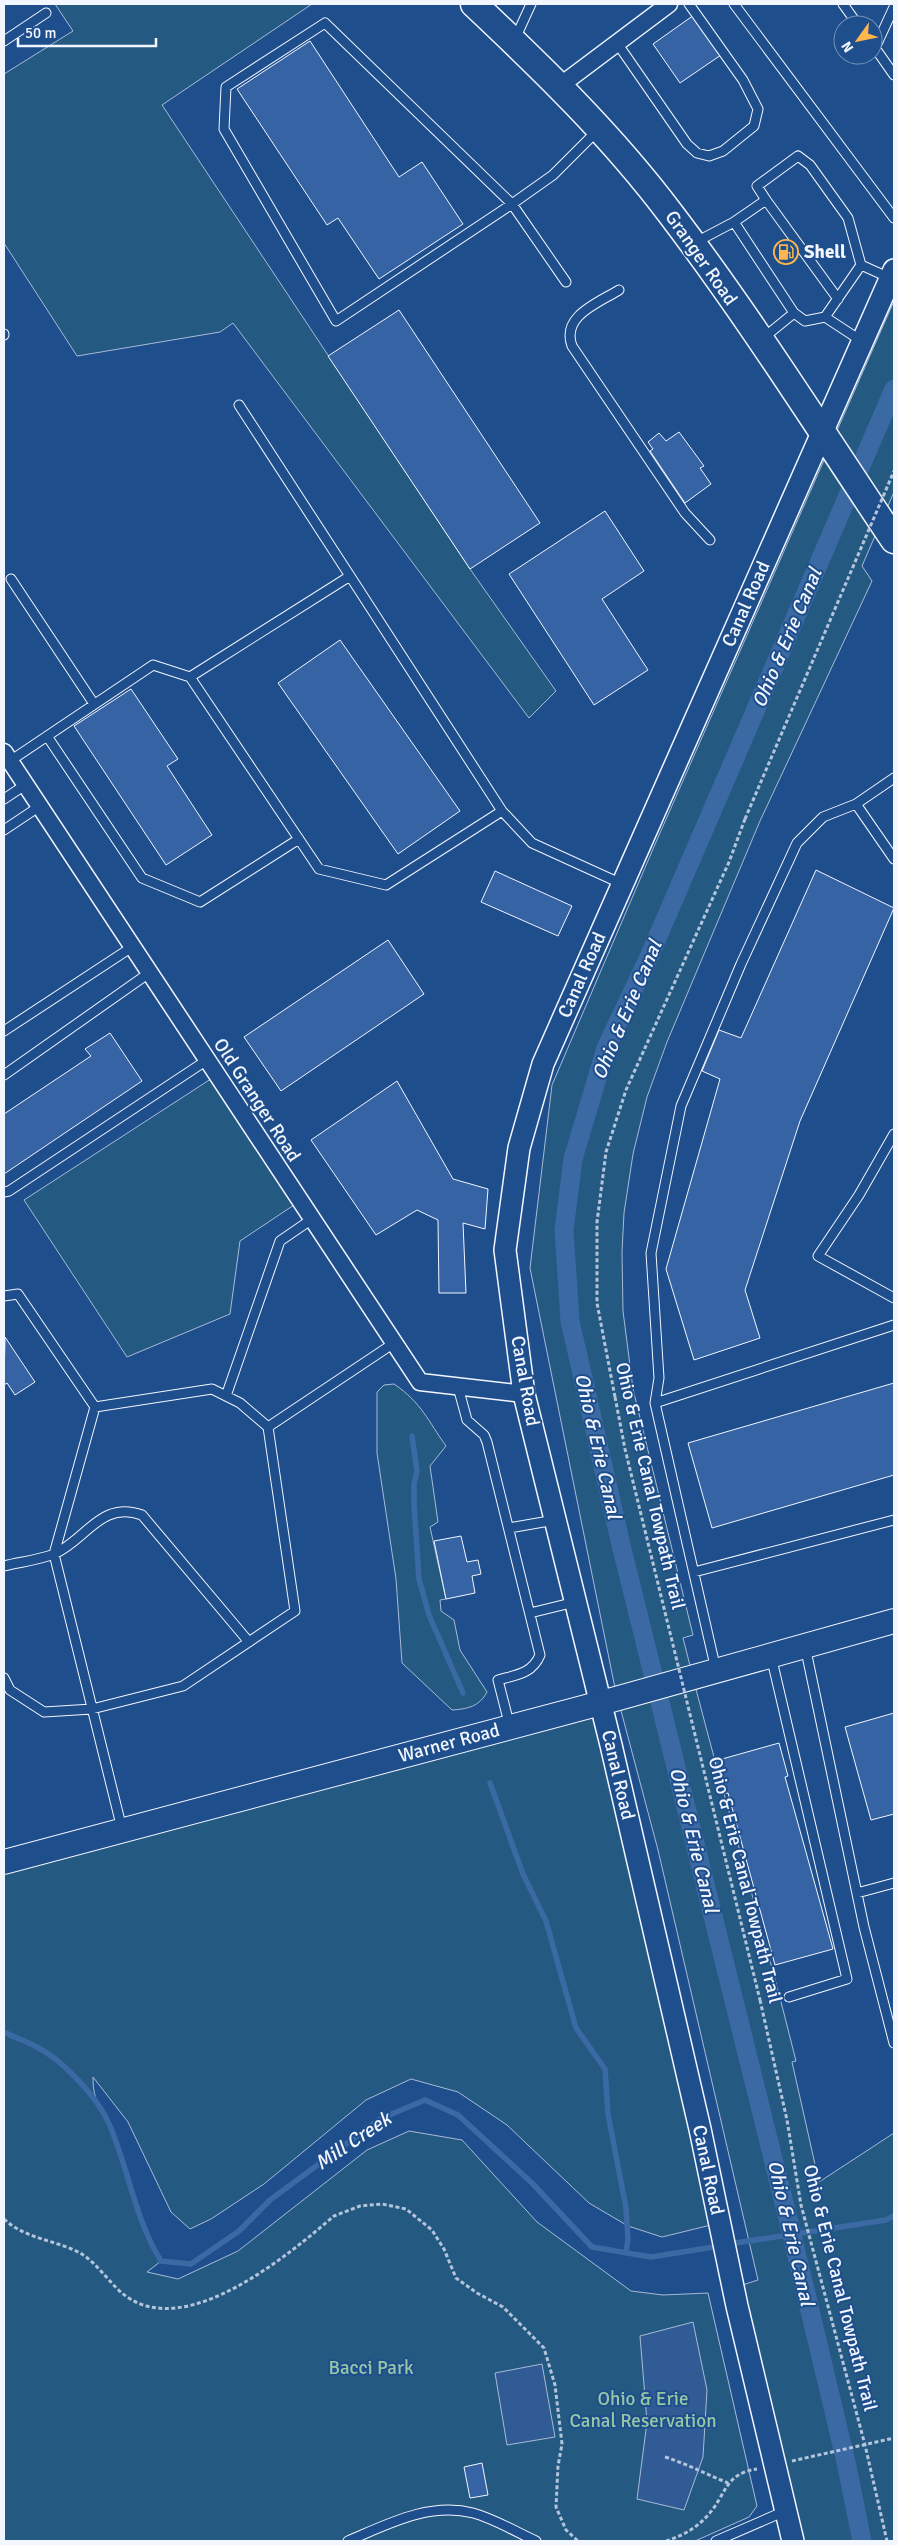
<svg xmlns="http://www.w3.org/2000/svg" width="898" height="2545" viewBox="0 0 898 2545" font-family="Signika,sans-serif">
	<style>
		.green { fill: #245a82; stroke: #a8bbd7 }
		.parking { fill: #305b95; stroke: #a8bbd7 }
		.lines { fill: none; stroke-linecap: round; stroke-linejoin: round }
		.stream { stroke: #3b69a3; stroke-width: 5.5 }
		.canal { stroke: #3b69a3; stroke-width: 19 }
		.building { fill: #3563a3; stroke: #f2f6ff }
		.service-casing { stroke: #f2f6ff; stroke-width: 11 }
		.minor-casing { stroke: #f2f6ff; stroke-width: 19 }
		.tertiary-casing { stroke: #f2f6ff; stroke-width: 24 }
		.secondary-casing { stroke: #f2f6ff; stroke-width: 26 }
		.primary-casing { stroke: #f2f6ff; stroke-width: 29 }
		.path { stroke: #b3c4dc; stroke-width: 3; stroke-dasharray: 4 2.5; stroke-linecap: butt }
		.service { stroke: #1f4e8c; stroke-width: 9 }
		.minor { stroke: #1f4e8c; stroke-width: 16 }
		.tertiary { stroke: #1f4e8c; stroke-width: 21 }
		.secondary { stroke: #1f4e8c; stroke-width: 24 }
		.primary { stroke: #1f4e8c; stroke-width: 26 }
		.path-bridge { stroke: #b3c4dc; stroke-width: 3; stroke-dasharray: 4 2.5; stroke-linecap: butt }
		.labels { text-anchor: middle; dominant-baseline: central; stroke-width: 4; stroke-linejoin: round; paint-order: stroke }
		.poi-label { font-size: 19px; font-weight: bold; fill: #f2f6ff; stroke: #1f4e8c; text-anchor: start }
		.street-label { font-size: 19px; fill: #f2f6ff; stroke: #1f4e8c }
		.park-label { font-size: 19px; fill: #97c8a6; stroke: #1f4e8c }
		.water-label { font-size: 20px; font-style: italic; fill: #f2f6ff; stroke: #1f4e8c }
	</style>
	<rect width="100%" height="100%" fill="#1f4e8c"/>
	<!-- green -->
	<path class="green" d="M55,4H312L162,105L470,569L556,691L529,718L233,323L220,332L77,356L4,243V74L73,31Z
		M894,301V492L862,566L872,581L760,821L667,1042L647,1097L633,1154L624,1213L622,1252L623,1311L633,1389L693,1635L683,1638C718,1780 761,1919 796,2061L792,2062L819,2182L894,2133V2541H793L733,2288L758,2280L658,1850L615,1688L530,1268L552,1085L656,842Z
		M217,1075L300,1201L240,1241L230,1314L127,1357L24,1200Z
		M394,1384C422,1403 428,1421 446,1446L430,1466L438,1522L430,1527L446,1599L440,1600L441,1611L454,1620L460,1650L487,1692C479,1707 467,1709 452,1710L402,1663L396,1579L377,1453V1392L384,1385Z
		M601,1703L719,2223L662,2237L628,2226L589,2203L507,2125L458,2092L411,2079L366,2100L264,2184L211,2219L190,2229L171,2212L128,2122L93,2077C93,2105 102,2105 110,2127C127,2172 136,2220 161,2261L147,2272L178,2279L238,2251L367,2150L409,2131L462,2140L537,2222L631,2291L663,2295L708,2293L757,2506L749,2517L695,2541H4V1862Z"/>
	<!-- parking -->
	<path class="parking" d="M693,2322L707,2390L703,2457L684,2510L637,2499L647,2422L640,2336Z
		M542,2364L555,2437L507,2445L495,2373Z"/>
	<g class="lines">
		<!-- stream -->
		<path class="stream" d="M412,1436L417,1471L414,1484V1504L419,1579L429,1615L463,1693
			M490,1783L523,1874L546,1921L576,2028L605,2069L608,2114L626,2208L628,2239L626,2253
			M4,2032C14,2037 25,2041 35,2046C63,2060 98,2097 110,2126C129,2171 135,2219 161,2261L191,2264L239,2231L270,2200L380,2119L425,2100L458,2115L532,2183L592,2247L651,2257L720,2246
			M729,2244L886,2220L894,2216"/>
		<!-- canal -->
		<path class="canal" d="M862,2541L846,2462L792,2235L621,1545L570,1321L564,1230L573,1159L606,1048L649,957L894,389"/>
	</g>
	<!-- building -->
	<path class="building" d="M694,15L721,55L680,83L653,44Z
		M310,41L399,177L422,162L463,224L379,279L338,218L327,225L237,89Z
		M399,310L540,523L470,569L328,356Z
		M679,432L704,466L700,468L711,484L685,503L650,451L653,449L648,442L659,433L666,441Z
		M605,511L644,571L602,599L648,670L594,705L509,574Z
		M340,640L460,811L398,854L278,683Z
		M131,689L178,759L167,766L212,835L166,865L74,726Z
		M816,870L894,908L800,1121L745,1290L760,1338L694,1360L666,1269L720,1079L702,1071L719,1030L741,1038Z
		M495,871L572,906L558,936L481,902Z
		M388,940L424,994L281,1091L244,1037Z
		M110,1033L142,1081L4,1174V1114L91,1056L85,1049Z
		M397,1081L453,1179L488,1189L485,1229L463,1223L466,1293H439L438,1220L417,1210L376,1235L311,1140Z
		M5,1337L35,1382L15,1395L7,1383L4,1385Z
		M894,1383V1475L712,1528L688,1443Z
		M461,1536L467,1562L478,1560L481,1574L472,1576L475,1593L446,1599L434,1541Z
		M894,1713V1814L871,1820L845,1727Z
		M779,1743L788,1776L785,1777L833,1949L775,1965L728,1793L724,1794L715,1761Z
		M482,2463L488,2495L470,2498L464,2467Z"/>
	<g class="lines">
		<defs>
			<path id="service" d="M734,4L894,218
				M843,4L858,25
				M515,39L531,4
				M4,41L46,13
				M617,43L687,144L697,153L709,156L723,151L754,126L758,109L743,80L689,4
				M873,45L894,75
				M875,48L894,7
				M766,200L838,299
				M734,222L766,200L757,186L798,156L810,165L848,218L861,265
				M696,242L734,222L794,313L805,321L825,317
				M566,282L512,204L336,321L224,129L226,87L325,23L512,204L553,175L597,131
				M619,290C598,303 561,316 572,346L685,513L710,540
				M4,334V335
				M762,339L794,313
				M863,342L825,317L861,265L890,278
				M239,405L350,576
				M11,579L94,704
				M47,736L142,878L200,902L299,839
				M10,761L153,665L190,677
				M4,799L25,785
				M856,804L894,778
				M502,811L386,885L319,869L190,677L350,576L502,811L532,843L622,884
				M4,830L40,806
				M4,1031L132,947
				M4,1075L149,973
				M894,1134L859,1195L818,1256L894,1298
				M4,1192L9,1191L207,1060
				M4,1296L18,1294L95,1407L212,1389L240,1403L268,1427L295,1611L183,1686L92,1709L44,1712L10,1690L4,1678
				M458,1387L467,1420L484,1435L487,1442L540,1655C532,1674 516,1675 498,1680L510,1727
				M226,1396L280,1241L312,1219
				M655,1403L894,1325
				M95,1407L54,1554L122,1829
				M268,1427L394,1343
				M509,1528L555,1520
				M4,1566C20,1562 39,1560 54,1554C86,1540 101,1500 142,1515L249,1642
				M694,1572L894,1520
				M530,1613L575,1602
				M805,1646L864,1927L894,2043
				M771,1656L847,1979L789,1997
				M716,1670L655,1403L659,1378L651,1253L681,1106L741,964L797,843L823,817L856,804L894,859
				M857,1893L894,1883
				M348,2541C388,2524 429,2502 473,2513C495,2519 516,2532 536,2541
				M716,2541L785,2511"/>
			<path id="minor" d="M561,85L669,4
				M4,752L420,1382L524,1394"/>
			<path id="tertiary" d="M793,2541L737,2306L700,2129L611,1745L524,1394L505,1250L519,1148L543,1064L894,270"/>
			<path id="secondary" d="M4,1862L601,1703L894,1621"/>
			<path id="primary" d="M474,4C543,69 612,136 670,213C750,318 820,430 894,540"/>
		</defs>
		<!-- service casing -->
		<use href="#service" class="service-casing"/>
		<!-- minor casing -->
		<use href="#minor" class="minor-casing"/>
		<!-- tertiary casing -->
		<use href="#tertiary" class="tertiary-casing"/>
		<!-- secondary casing -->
		<use href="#secondary" class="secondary-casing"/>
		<!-- primary casing -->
		<use href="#primary" class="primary-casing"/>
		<!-- path -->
		<path class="path" d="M615,1397L597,1303V1222L606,1152L626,1090L729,862L745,819
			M760,2000L787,2120L801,2205L865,2445L887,2541
			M4,2219C25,2239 56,2240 80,2253C99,2264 110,2285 127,2297C189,2339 288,2255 334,2216L360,2206L382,2204L406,2209L432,2230L444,2249L456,2278L477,2293L503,2307L544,2348L555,2385L562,2444L558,2466L556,2507L566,2530L578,2541
			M665,2457C687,2464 706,2474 728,2483
			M792,2461L894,2438
			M666,2541C682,2536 697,2528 708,2515C727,2494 724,2474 757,2469"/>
		<!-- service -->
		<use href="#service" class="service"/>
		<!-- minor -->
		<use href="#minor" class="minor"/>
		<!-- tertiary -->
		<use href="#tertiary" class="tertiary"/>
		<!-- secondary -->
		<use href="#secondary" class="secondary"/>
		<!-- primary -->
		<use href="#primary" class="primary"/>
		<!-- path-bridge -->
		<path class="path-bridge" d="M745,819L894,471
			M615,1397L625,1449L760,2000"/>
	</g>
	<!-- icons -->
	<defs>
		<symbol id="fuel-ring" viewBox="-11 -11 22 22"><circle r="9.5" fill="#1f4e8c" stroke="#ffb74d" stroke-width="1.5"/><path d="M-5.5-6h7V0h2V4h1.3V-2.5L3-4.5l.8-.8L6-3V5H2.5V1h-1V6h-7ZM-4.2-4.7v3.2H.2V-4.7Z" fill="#ffb74d"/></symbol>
	</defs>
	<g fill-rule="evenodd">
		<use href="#fuel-ring" x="772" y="238" width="28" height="28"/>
	</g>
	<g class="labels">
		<!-- poi labels -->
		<g class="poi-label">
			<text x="804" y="252">Shell</text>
		</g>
		<!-- street labels -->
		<g class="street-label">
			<text transform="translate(701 258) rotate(55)">Granger Road</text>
			<text transform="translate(746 604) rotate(-66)">Canal Road</text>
			<text transform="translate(582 975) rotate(-66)">Canal Road</text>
			<text transform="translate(257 1100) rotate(57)">Old Granger Road</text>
			<text transform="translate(525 1381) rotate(80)">Canal Road</text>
			<text transform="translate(650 1486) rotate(77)">Ohio &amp; Erie Canal Towpath Trail</text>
			<text transform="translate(449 1743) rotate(-15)">Warner Road</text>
			<text transform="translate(618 1775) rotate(77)">Canal Road</text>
			<text transform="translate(745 1880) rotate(76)">Ohio &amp; Erie Canal Towpath Trail</text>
			<text transform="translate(708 2170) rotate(78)">Canal Road</text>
			<text transform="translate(840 2288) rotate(76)">Ohio &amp; Erie Canal Towpath Trail</text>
		</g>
		<!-- park labels -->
		<g class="park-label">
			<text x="371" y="2368">Bacci Park</text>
			<text x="643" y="2399">Ohio &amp; Erie<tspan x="643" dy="22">Canal Reservation</tspan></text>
		</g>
		<!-- water labels -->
		<g class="water-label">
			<text transform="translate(787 638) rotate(-67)">Ohio &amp; Erie Canal</text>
			<text transform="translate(627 1010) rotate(-67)">Ohio &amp; Erie Canal</text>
			<text transform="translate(598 1446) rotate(77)">Ohio &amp; Erie Canal</text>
			<text transform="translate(694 1840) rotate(76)">Ohio &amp; Erie Canal</text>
			<text transform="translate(353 2141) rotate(-34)">Mill Creek</text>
			<text transform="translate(791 2233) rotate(77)">Ohio &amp; Erie Canal</text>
		</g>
	</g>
	<!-- border -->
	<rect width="898" height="2545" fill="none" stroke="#f2f6ff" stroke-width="10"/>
	<!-- north arrow -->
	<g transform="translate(858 40) rotate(237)"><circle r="24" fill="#1f4e8c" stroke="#7391ba"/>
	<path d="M0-4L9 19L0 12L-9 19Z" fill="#ffb74d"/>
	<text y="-8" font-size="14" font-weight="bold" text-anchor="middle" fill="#f2f6ff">N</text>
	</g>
	<!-- scale -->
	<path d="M18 38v8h138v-8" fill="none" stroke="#f2f6ff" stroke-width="2.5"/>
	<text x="25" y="38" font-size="15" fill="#f2f6ff" stroke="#1f4e8c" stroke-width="4" paint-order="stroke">50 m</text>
</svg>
